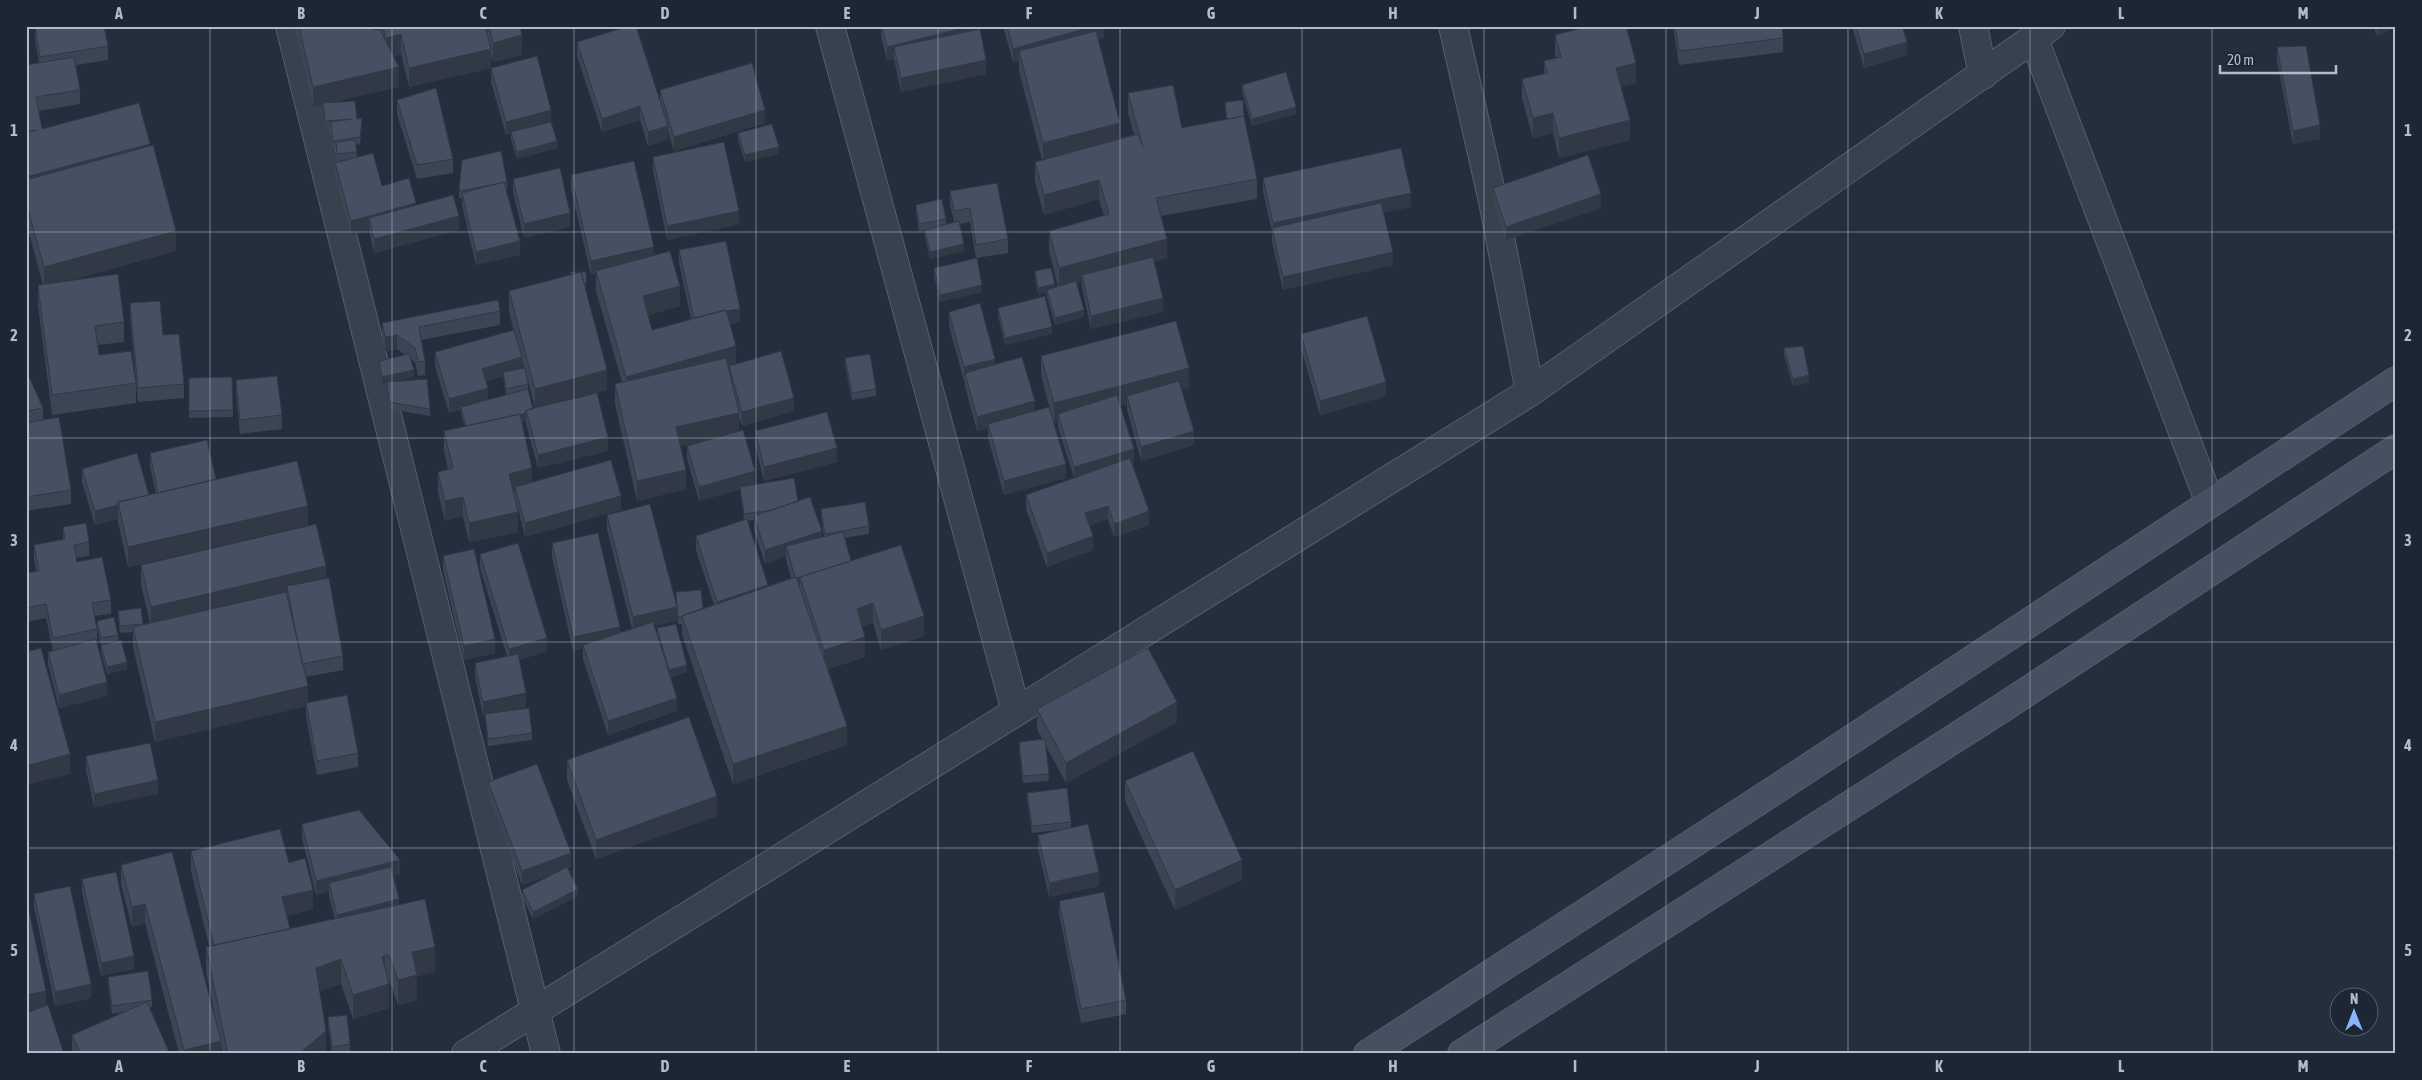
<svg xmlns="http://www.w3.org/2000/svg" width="2422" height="1080" viewBox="0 0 2422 1080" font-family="'Asap Condensed',sans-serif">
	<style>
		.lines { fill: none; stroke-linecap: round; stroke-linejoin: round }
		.street-casing { stroke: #565f6c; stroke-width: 30 }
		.secondary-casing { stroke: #565f6c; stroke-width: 30 }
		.street { stroke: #38414e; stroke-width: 28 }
		.secondary { stroke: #465061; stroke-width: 28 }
		.wall { fill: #3b4654; fill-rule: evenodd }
		.shaded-wall { fill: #303945 }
		.building { fill: #455162; stroke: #303945 }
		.grid { fill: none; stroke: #b4bcc9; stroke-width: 1; stroke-opacity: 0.55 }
		.neatline { fill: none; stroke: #b4bcc9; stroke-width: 2 }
		.grid-label { font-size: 16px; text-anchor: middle; font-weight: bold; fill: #b4bcc9 }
	</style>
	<rect width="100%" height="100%" fill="#242f3e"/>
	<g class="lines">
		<defs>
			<path id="street" d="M290,26L546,1054
				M830,26L1016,711
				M1453,26L1493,201L1530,392
				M1973,26L1983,75
				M2034,39L2210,503
				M466,1054L1530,392L2051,26"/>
			<path id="secondary" d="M1368,1054L1781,786L2396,381
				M1462,1054L2002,708L2396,449"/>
		</defs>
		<!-- street casing -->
		<use href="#street" class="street-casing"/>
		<!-- secondary casing -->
		<use href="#secondary" class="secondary-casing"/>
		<!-- street -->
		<use href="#street" class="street"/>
		<!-- secondary -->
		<use href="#secondary" class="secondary"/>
	</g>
	<!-- wall -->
	<path class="wall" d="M35,26L108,46V60L76,65L80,90V104L39,111L42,129L150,146L176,251L63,282L124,322V342L98,345L99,355L136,383V403L52,415L38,305V285H43L26,222V40L29,65L39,63L35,39Z
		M294,26H371L372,29L379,30L378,26H520L522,55L493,62L491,55V68L551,122L557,148L517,159L511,139V134L506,135L491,82V68L409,87L401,54L394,56L399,87L332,102L357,119L362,125L360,144L356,145L357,158L382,186L459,230L374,253L369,230L351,235L335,177V163L347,160L337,161L336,148H333L331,127L325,128L323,104L313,107Z
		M881,26H976V30L986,74L901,92L894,59L887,61L881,36Z
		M1003,26H1104V38L1098,39L1120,138L1134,135L1128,113V93L1182,128L1226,119L1225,102L1244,116L1257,179V199L1161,216L1167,258L1154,262L1163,312L1091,329L1082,288V281L1076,283L1084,317L1055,325L1047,297V293L1038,295L1035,278V271L1055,287L1058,286L1049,251V231L1104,216L1099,199L1044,215L1035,182V162L1042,160L1019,71V61L1013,62Z
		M1673,26H1782L1783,38V52L1679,65Z
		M1852,26H1902L1907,55L1864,68Z
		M2373,26H2396L2377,36Z
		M1555,35L1636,83L1621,87L1630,140L1559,158L1553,133L1533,138L1522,99V79L1544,74V61L1556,58L1555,55Z
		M577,42L660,100V90L765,123L674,151L668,131V139L648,146L640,120L602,132L577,56Z
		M2277,47L2320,139L2293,144L2277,61Z
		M1242,85L1296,114L1252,126L1242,92Z
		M397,100L453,159V173L417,179L397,114Z
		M738,133L779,154L745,162L738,140Z
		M653,157L739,224L667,240L653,171Z
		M571,175L654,255L680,306L648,315L652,330L691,319L679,263V250L740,322L730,324L736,364L794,411L742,426L739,417V431L755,484L798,501L822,537H824L821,516V509L869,526V534L844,538L851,561L924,636L881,650L873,623L862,626L865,657L828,669L847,745L733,784L682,635V624H678L677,608V621L654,626L657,635V628L687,672L671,677L677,711L608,735L583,659V648L573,651L552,557V543L620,633L632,629L607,529V515L677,606L676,592L703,608L714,605L696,550V536L744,520L740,489L699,501L687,459V446L707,440L680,446L686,489L637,501L615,404V384L622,382L596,291V274L591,275L571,189ZM754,520V530L765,564L786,556V560L791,578L768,586L747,521Z
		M1263,178L1411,207L1384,212L1393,265L1283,290L1272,242V231L1263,192Z
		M513,179L570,227L524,238L513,192Z
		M507,182V189H506L520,255L476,265L462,206V198H459V191Z
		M1493,188L1601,208L1506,240L1493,201Z
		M950,191L1008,239V253L976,258L970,222L960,224L964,251L930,259L925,237V230L919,231L916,212V205L946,219V224L954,222L950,205Z
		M934,268L982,292L940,302L934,275Z
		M581,272H586V290L607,390L560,402L608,451L538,468L526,424V420L521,422L532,482L621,510L525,537L518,509V532L469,542L463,516L445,521L438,492V472L448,470L444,451V431L465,427L461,414V410L449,413L435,366V352L514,332L509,311V291ZM522,360L524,368H522ZM503,376L506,395L488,400L486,381ZM527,376L535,408L533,409L528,391V384Z
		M130,303L163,335L184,384V398L138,402L130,317Z
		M998,308L1052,334L1005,345L998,315Z
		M500,311V325L421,340L425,361V375L418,376L415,362L411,359L414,377L392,382L430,409V416L389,409L387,383L382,384L379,368V361L405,355L397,349L385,351L382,336V323Z
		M949,312L995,364L1035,411L1052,418L1041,375V356L1189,388L1182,389L1194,445L1141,461L1127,409V404L1120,405L1134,463L1132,464L1149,525L1114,537L1108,519L1089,526L1093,550L1047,567L1026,509V495L1074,478L1058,427V422L1054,423L1066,478L1004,495L988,438V428L977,431L965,386V381H964L949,326Z
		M1301,334L1386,396L1320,415L1301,348Z
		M1784,348L1809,382L1793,386L1784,355Z
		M845,358L876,389V396L852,400L845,365Z
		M26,370L43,408V420L71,490V504L26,511Z
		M232,377L233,417L189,418V378Z
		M236,380L282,415V429L240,434L236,393Z
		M755,431L837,462L764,481L755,445Z
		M150,453L216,480L308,525L128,567L118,522V519L95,525L82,482V469L150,495L156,494L150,467Z
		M63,527L89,542V556L76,558L77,562L111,600V614L94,616L97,629V642L107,696L59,708L48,665V652L53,651L46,618L26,622V573L36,571L34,559V545L63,539Z
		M480,554L547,651L519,660L526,707L506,711L532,733V740L488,746L485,716H483L475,676V663L507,656L480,568Z
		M443,556L495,653L464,660L443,570Z
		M141,565L326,579L343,656V670L305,677L308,703L358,753V767L317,775L306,717V706L155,742L133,647V632L120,633L118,618V611L143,624V625L150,623L141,585Z
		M97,621L118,635V641L127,669L107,674L101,652V645L97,628Z
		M1037,709L1177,722L1066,783L1046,746L1049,781L1023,783L1019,749V742L1042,739L1037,729Z
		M86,756L158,794L94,807L86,770Z
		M567,760L717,816L596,859L567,780Z
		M1125,781L1242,880L1175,910L1125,801Z
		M488,782L571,867L567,868L578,896L533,919L522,897V890L556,873L522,885L488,795Z
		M1027,793L1071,822V828L1099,886L1049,897L1038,849V835L1067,829L1032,833L1027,800Z
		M302,824L400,874L393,876L399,904L435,972L417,976V1000L398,1005L389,980H388L389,1008L353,1019L341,984L319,991L326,1054H223L221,1046V1054H179L145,923L132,927L121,885V865L172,852L217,1025L206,972V947L209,946L191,871V851L289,863L313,909L286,916L290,929L335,919L329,897V891L316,895L302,838Z
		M82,879L134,969L101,976L82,893Z
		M34,894L91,998L55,1006L34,907Z
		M1059,901L1126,1000V1014L1081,1023L1059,914Z
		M108,977L152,1000V1007L149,1008L170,1054H74L72,1049V1035L127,1011L112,1014L108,984Z
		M328,1017L350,1044V1051L332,1054L328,1024Z"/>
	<!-- shaded-wall -->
	<path class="shaded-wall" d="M971,26H976V39L894,47V59L887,61V47Z
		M1095,26H1104V38L1021,60L1019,51V61L1013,62V49Z
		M2377,26H2396V28L2377,36Z
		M401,34V54L386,58V38Z
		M522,35V55L493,62V43Z
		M1907,42V55L1864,68V54Z
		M491,49V68L409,87V68Z
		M29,52V66H26V53Z
		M986,60V74L901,92V78Z
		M1636,63V83L1616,88V68Z
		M399,67V87L313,107V87Z
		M640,106V120L602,132V119Z
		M1296,107V114L1252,126V119Z
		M551,110V123L506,135V122Z
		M765,110V123L674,151V137Z
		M1553,113V133L1533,138V118Z
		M1630,120V140L1559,158V138Z
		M1120,123V142L1043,163V143Z
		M2320,125V139L2293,144V131Z
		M668,126V139L648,146V132Z
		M557,141V148L517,159V152Z
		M150,144V158L26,191V177Z
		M779,147V154L745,162V155Z
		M1099,180V199L1044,215V195Z
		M1411,193V207L1274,236L1273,223Z
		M1601,194V208L1506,240V227Z
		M416,203V217L369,218V230L351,235V221Z
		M739,211V224L667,240V226Z
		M570,213V227L524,238V224Z
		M459,216V230L374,253V239Z
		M176,231V251L44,287V267Z
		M1167,239V258L1083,281L1082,275V281L1059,288V268Z
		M520,241V255L476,265V252Z
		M964,244V251L930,259V252Z
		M654,247V261L596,271V274L591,275V261Z
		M1393,252V265L1283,290V277Z
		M1055,284V291L1047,290V293L1038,295V288Z
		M982,285V292L940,302V295Z
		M680,286V306L643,316V296Z
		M1163,298V312L1091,329V316Z
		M740,309V322L694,332V318Z
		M1084,310V317L1055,325V318Z
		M1052,327V334L1005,345V338Z
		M397,335V349L385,351V337Z
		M736,346V366L626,397V377Z
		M522,357V371L503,372V376L482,383V369Z
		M995,359V372L965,373L964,381V367Z
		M1189,368V388L1129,403L1127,396V404L1060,421L1058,414V422L1054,423V403Z
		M414,370V377L382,384V377Z
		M607,370V390L535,409V389Z
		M1809,375V382L1793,386V379Z
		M1386,382V396L1320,415V401Z
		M488,388V402L461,407V410L449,413V399Z
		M794,398V411L742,426V412Z
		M1035,401V415L988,424V428L977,431V417Z
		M526,413V420L467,436V429Z
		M739,413V432L676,447V427Z
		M1194,431V445L1141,461V447Z
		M608,437V451L538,468V455Z
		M837,448V462L764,481V467Z
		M1134,449V463L1074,481V467Z
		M1066,464V478L1004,495V481Z
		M532,468V488L515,487V492L509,493V474Z
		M686,470V489L637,501V481Z
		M755,471V485L740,487V489L699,501V487Z
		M621,496V510L525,537V523Z
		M463,497V516L445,521V501Z
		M118,505V519L95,525V511Z
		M308,506V525L128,567V547Z
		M1108,506V519L1085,527V513Z
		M1149,511V525L1114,537V524Z
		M518,512V532L469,542V523Z
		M822,531V544L786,546V556L765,564V550Z
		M1093,536V550L1047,567V553Z
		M326,566V585L287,586V595L151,626V607Z
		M800,577V591L795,579Z
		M768,585V599L717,615V602Z
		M873,603V623L857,628V609Z
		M677,607V621L633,631V617Z
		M924,616V636L881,650V630Z
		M620,627V640L583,645V648L573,651V637Z
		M865,637V657L824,670V650Z
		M547,638V651L509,663V649Z
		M495,639V653L464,660V646Z
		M127,662V669L107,674V667Z
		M687,665V672L668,678V670Z
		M107,682V696L59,708V695Z
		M308,686V706L306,703V706L155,742V722Z
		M526,693V707L483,716V702Z
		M677,698V711L608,735V721Z
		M1177,702V722L1066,783V763Z
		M847,726V745L733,784V764Z
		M70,754V774L26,785V766Z
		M158,780V794L94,807V794Z
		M717,796V816L596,859V840Z
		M571,853V867L522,885V871Z
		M400,860V874L331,891L329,883V891L316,895V881Z
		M1242,860V880L1175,910V890Z
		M1099,872V886L1049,897V883Z
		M578,889V896L533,919V912Z
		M313,890V909L282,917V897Z
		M399,899V912L337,928V915Z
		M145,904V923L132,927V907Z
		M435,947V972L417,976V1000L398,1005V980L412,952Z
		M385,955V980L382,957Z
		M134,956V969L101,976V963Z
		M341,959V984L316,992V968Z
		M91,984V998L55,1006V992Z
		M389,984V1008L353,1019V995Z
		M46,991V1010L26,1015V995Z
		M326,1031V1054H299Z
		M221,1041V1054H184V1050Z"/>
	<!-- building -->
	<path class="building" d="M35,26H104L108,46L40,57Z
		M299,26H371L372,29L380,30L399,67L313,87Z
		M383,26H485L491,49L409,68L401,34L386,38Z
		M489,26H520L522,35L493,43Z
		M629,26H636L668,126L648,132L640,106L602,119L577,42Z
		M882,26H971L887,47Z
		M1007,26H1095L1013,49Z
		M1589,26H1626L1636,63L1616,68L1630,120L1559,138L1553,113L1533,118L1522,79L1547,73L1544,61L1561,57L1555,35Z
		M1675,26H1782L1783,38L1679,51Z
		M1856,26H1902L1907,42L1864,54Z
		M980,29L986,60L901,78L894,47Z
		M1096,31L1120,123L1043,143L1019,51Z
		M26,40L29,52L26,53Z
		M2306,46L2320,125L2293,131L2277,47Z
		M537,56L551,110L506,122L491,68Z
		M74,57L80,90L36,97L42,129L139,103L150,144L26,177V133L37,130L26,132V65Z
		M752,63L765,110L674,137L660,90Z
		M1286,72L1296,107L1252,119L1242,85Z
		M1173,85L1182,128L1244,116L1257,179L1156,198L1167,239L1059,268L1049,231L1109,214L1099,180L1044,195L1035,162L1138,134L1143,147L1128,93Z
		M436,88L453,159L417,165L397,100Z
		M1243,100L1244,116L1227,119L1225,102Z
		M355,101L357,119L362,118L360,137L333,141L331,122L352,119L325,121L323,103Z
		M551,122L557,141L517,152L511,132Z
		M772,124L779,147L745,155L738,133Z
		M355,140L357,152L337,154L336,142Z
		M724,142L739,211L667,226L653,157Z
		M153,145L176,231L44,267L26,202V180Z
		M1401,148L1411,193L1273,223L1263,178Z
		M501,151L507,182L459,191L462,160Z
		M373,153L382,186L409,178L416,203L351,221L335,163Z
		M1588,155L1601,194L1506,227L1493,188Z
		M634,161L654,247L591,261L571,175Z
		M560,168L570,213L524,224L513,179Z
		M504,182L520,241L476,252L462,193Z
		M997,183L1008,239L976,245L970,208L954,211L950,191Z
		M453,195L459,216L374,239L369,218Z
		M942,199L946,219L919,224L916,205Z
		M1381,203L1393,252L1283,277L1272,228Z
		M959,221L964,244L930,252L925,230Z
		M726,241L740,309L726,311V310L694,318L679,250Z
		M670,251L680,286L643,296L652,330L726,310L736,346L626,377L596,271Z
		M1153,257L1163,298L1091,316L1082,275Z
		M977,258L982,285L940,295L934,268Z
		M1051,268L1055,284L1038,288L1035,271Z
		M570,272H579L570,275Z
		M581,272L607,370L535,389L509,291Z
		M581,272H586V283H584Z
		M118,274L124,322L95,326L99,355L131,351L136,383L52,395L38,285Z
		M1076,281L1084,310L1055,318L1047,290Z
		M1045,296L1052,327L1005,338L998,308Z
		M498,300L500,311L419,327L425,361L418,362L415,348L397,335L385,337L382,323Z
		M160,301L163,335L179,334L184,384L138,388L130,303Z
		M980,303L995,359L964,367L949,312Z
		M1367,316L1386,382L1320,401L1301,334Z
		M1176,321L1189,368L1054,403L1041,356Z
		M514,330L522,357L482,369L488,388L449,399L435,352Z
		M1803,346L1809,375L1793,379L1784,348Z
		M781,351L794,398L742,412L729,366Z
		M409,354L414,370L382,377L379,361Z
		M870,354L876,389L852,393L845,358Z
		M1022,357L1035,401L977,417L965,373Z
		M726,358L739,413L676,427L686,470L637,481L615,384Z
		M525,368L528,384L506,389L503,372Z
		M26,370L43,408L26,411Z
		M277,376L282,415L240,420L236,380Z
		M232,377L233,410L189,411V378Z
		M427,379L430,409L389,402L387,382Z
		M1179,381L1194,431L1141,447L1127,396Z
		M528,389L533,409L526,410V413L520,415V414L466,426L461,407Z
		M597,393L608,437L538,455L526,410Z
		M1117,395L1134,449L1074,467L1058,414Z
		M1049,407L1066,464L1004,481L988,424Z
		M827,412L837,448L764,467L755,431Z
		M520,414L532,468L509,474L518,512L469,523L463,497L445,501L438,472L453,468L444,431Z
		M59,417L71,490L26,497V423Z
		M743,430L755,471L699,487L687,446Z
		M207,440L216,479L158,493L150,453Z
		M137,453L149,495L118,502V505L95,511L82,469Z
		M1130,458L1149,511L1114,524L1108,506L1085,513L1093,536L1047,553L1026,495Z
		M611,460L621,496L525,523L515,487Z
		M297,461L308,506L128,547L118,502Z
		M794,478L798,501L772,510L744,514L740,487Z
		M810,497L822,531L765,550L754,516Z
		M865,502L869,526L825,534L821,509Z
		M650,504L677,607L633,617L607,515Z
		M747,519L768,585L717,602L696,536Z
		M86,523L89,542L74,545L77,562L102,557L111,600L92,603L97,629L53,638L46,604L26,608V573L39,571L34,545L65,539L63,527Z
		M316,524L326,566L151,607L141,565Z
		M843,532L851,561L800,577L797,578L796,577H795L786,546Z
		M598,533L620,627L573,637L552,543Z
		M518,543L547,638L509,649L480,554Z
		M901,545L924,616L881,630L873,603L857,609L865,637L824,650L800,577Z
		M474,549L495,639L464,646L443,556Z
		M796,577L847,726L733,764L682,616Z
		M329,578L343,656L302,664L287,586Z
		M701,590L703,608L682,616V617H678L676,592Z
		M286,592L308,686L155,722L133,627Z
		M141,608L143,624L120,626L118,611Z
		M114,617L118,635L101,638L97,621Z
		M653,622L677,698L608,721L583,645Z
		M676,624L687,665L669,670L657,628Z
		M96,639L107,682L59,695L48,652Z
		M121,640L127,662L107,667L101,645Z
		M41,648L70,754L26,766V652Z
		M1148,648L1177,702L1066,763L1037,709Z
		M518,654L526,693L483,702L475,663Z
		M347,695L358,753L317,761L306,703Z
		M529,708L532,733L488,739L485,714Z
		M689,717L717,796L596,840L567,760Z
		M1045,739L1049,774L1023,776L1019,742Z
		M150,743L158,780L94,794L86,756Z
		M1193,751L1242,860L1175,890L1125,781Z
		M537,764L571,853L522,871L488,782Z
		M1067,788L1071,822L1032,826L1027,793Z
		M359,810L400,860L316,881L302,824Z
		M1088,824L1099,872L1049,883L1038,835Z
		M280,829L289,863L305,858L313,890L282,897L290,929L214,945L191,851Z
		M172,852L221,1041L184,1050L145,904L132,907L121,865Z
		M391,867L399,899L337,915L329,883Z
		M567,867L578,889L533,912L522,890Z
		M116,872L134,956L101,963L82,879Z
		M70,886L91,984L55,992L34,894Z
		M1104,892L1126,1000L1081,1009L1059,901Z
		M26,897L46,991L26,995Z
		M425,899L435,947L412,952L417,975L398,980L389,955H385L382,957L389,984L353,995L341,959L316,968L326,1031L299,1054H228L206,947Z
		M148,971L152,1000L112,1006L108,977Z
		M147,1002L170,1054H81L72,1035Z
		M48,1005L64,1054H26V1013Z
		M347,1015L350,1044L332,1047L328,1017Z"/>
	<!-- grid -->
	<path class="grid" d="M210,26V1054M392,26V1054M574,26V1054M756,26V1054M938,26V1054M1120,26V1054M1302,26V1054M1484,26V1054M1666,26V1054M1848,26V1054M2030,26V1054M2212,26V1054M26,232H2396M26,438H2396M26,642H2396M26,848H2396"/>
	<!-- border -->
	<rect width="2422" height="1080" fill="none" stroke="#1d2633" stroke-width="55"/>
	<!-- north arrow -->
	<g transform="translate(2354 1012)"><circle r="24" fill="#1d2633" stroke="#59626f"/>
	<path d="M0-4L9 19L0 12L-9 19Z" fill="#8ab4f8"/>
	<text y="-8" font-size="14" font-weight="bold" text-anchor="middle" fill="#b4bcc9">N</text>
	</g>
	<!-- scale -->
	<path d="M2220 65v8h116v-8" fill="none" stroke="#b4bcc9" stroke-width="2.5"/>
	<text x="2227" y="65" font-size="15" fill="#b4bcc9" stroke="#1d2633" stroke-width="4" paint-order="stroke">20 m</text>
	<rect x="28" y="28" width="2366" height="1024" class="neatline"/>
	<g class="grid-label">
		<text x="119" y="19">A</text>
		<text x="301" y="19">B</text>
		<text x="483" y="19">C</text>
		<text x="665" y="19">D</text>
		<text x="847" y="19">E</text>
		<text x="1029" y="19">F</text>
		<text x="1211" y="19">G</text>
		<text x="1393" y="19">H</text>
		<text x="1575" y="19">I</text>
		<text x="1757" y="19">J</text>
		<text x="1939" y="19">K</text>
		<text x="2121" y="19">L</text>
		<text x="2303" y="19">M</text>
		<text x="14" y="136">1</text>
		<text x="2408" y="136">1</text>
		<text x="14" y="341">2</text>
		<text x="2408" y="341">2</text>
		<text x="14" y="546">3</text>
		<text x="2408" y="546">3</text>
		<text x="14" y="751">4</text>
		<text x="2408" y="751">4</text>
		<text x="14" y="956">5</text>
		<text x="2408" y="956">5</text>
		<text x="119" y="1072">A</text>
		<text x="301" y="1072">B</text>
		<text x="483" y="1072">C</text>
		<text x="665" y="1072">D</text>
		<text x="847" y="1072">E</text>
		<text x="1029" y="1072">F</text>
		<text x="1211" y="1072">G</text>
		<text x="1393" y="1072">H</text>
		<text x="1575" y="1072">I</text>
		<text x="1757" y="1072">J</text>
		<text x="1939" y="1072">K</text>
		<text x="2121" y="1072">L</text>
		<text x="2303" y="1072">M</text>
	</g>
</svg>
